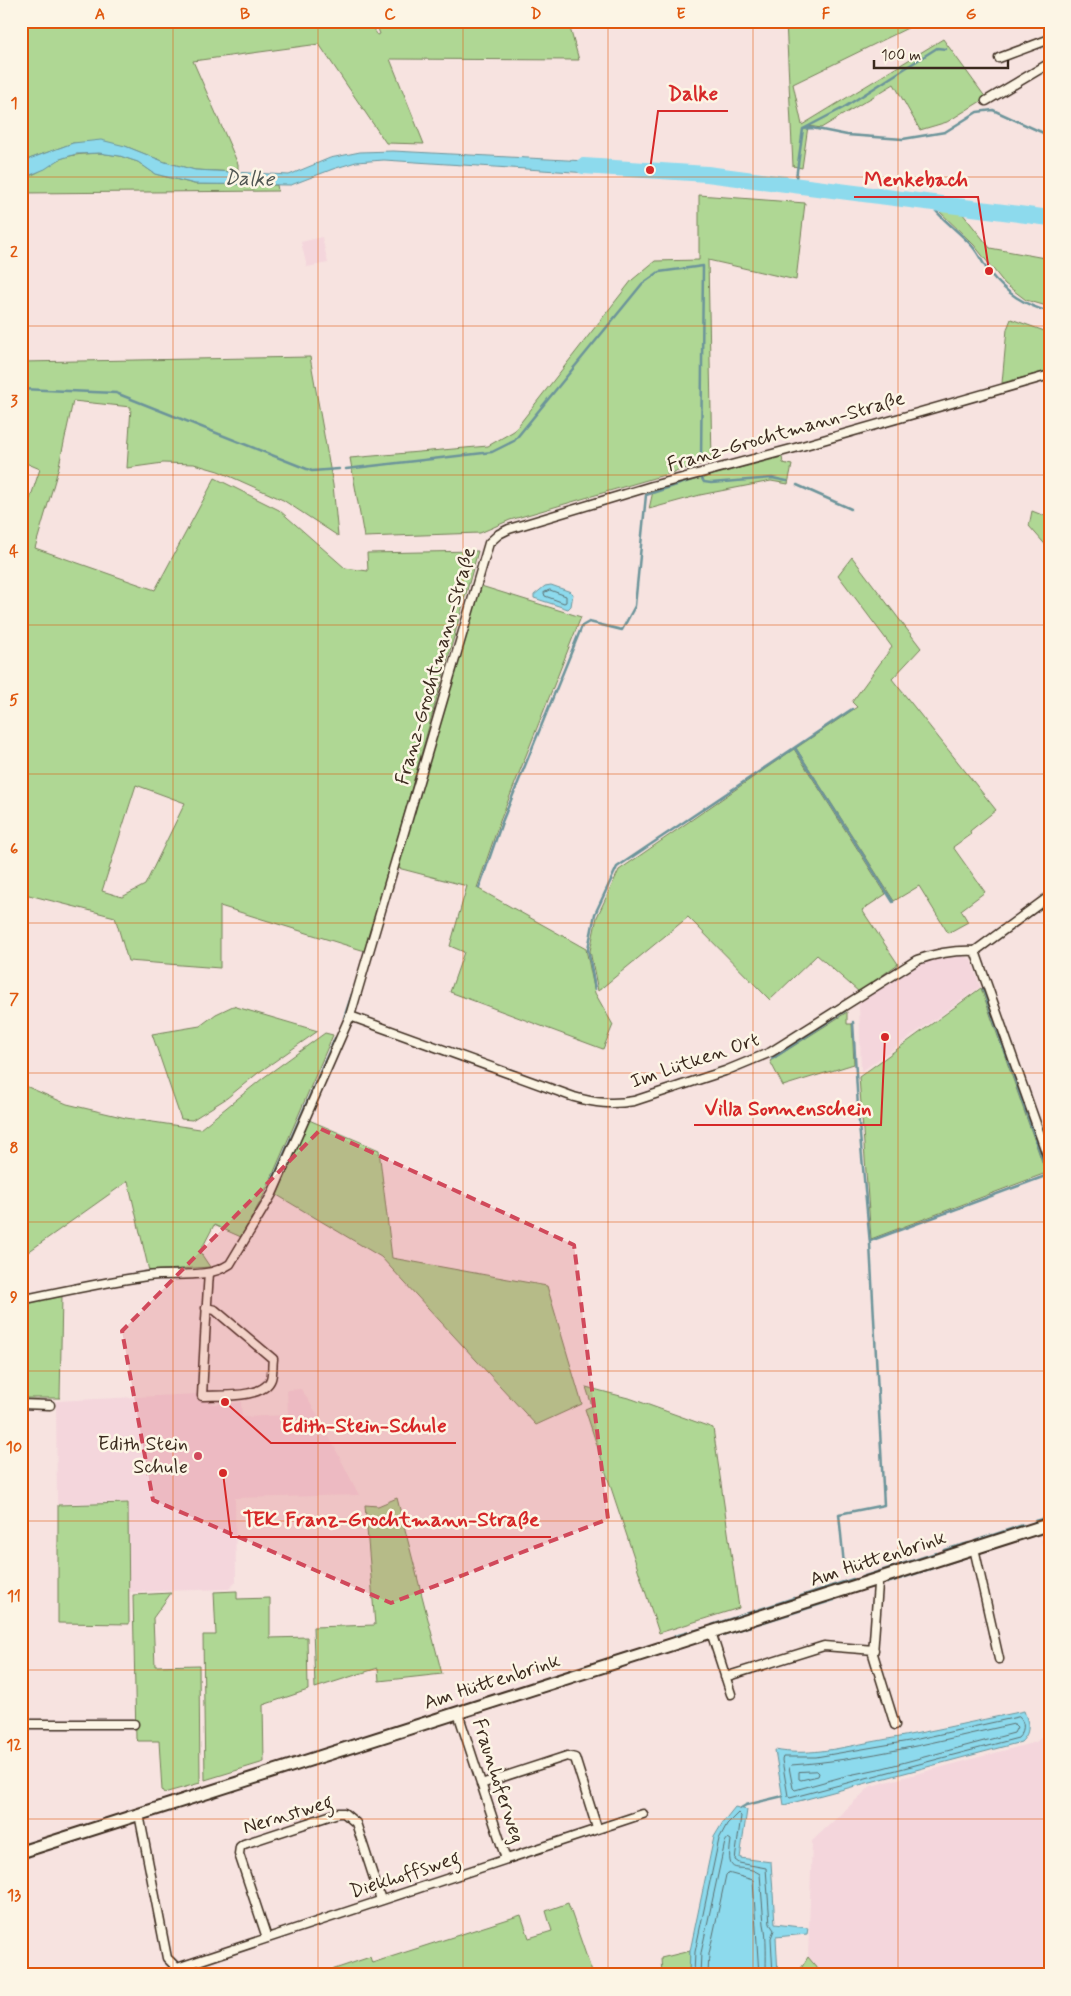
<svg xmlns="http://www.w3.org/2000/svg" width="1071" height="1996" viewBox="0 0 1071 1996" font-family="Mynerve,sans-serif">
	<style>
		.built { fill: #f4d6dc }
		.green { fill: #afd794; stroke: #758059; fill-rule: evenodd }
		.water { fill: #8ddaed; stroke: #6c949a }
		.lines { fill: none; stroke-linecap: round; stroke-linejoin: round }
		.shore { stroke: #5c7071; stroke-width: 1 }
		.stream { stroke: #6c949a; stroke-width: 2.5 }
		.river { stroke: #8ddaed; stroke-width: 16 }
		.street-casing { stroke: #3b2a1e; stroke-width: 11 }
		.secondary-casing { stroke: #3b2a1e; stroke-width: 15 }
		.street { stroke: #fcf5e5; stroke-width: 8 }
		.secondary { stroke: #fcf5e5; stroke-width: 11 }
		.marked { fill: #d1495b; fill-opacity: 0.2; stroke: #d1495b; stroke-width: 4; stroke-dasharray: 10 6; stroke-linejoin: round }
		.grid { fill: none; stroke: #df570d; stroke-width: 1; stroke-opacity: 0.55 }
		.poi-dot { fill: #d1495b; stroke: #fcf5e5; stroke-width: 2 }
		.labels { text-anchor: middle; dominant-baseline: central; stroke-width: 5; stroke-linejoin: round; paint-order: stroke }
		.street-label { font-size: 20px; fill: #3b2a1e; stroke: #fcf5e5 }
		.poi-label { font-size: 20px; fill: #3b2a1e; stroke: #fcf5e5; text-anchor: end }
		.water-label { font-size: 21px; font-style: italic; fill: #505652; stroke: #fcf5e5 }
		.leader { fill: none; stroke: #d62828; stroke-width: 2 }
		.callout-dot { fill: #d62828; stroke: #fcf5e5; stroke-width: 2 }
		.callout-label { font-size: 21px; text-anchor: middle; font-weight: bold; fill: #d62828; stroke: #fcf5e5; stroke-width: 5; stroke-linejoin: round; paint-order: stroke }
		.neatline { fill: none; stroke: #df570d; stroke-width: 2 }
		.grid-label { font-size: 16px; text-anchor: middle; font-weight: bold; fill: #df570d }
	</style>
	<rect width="100%" height="100%" fill="#f7e3e0"/>
	<filter id="ink" filterUnits="userSpaceOnUse"><feTurbulence type="fractalNoise" baseFrequency=".02" numOctaves="2"/><feDisplacementMap in="SourceGraphic" scale="10" xChannelSelector="R" yChannelSelector="G"/><feConvolveMatrix kernelMatrix="1 2 1 2 8 2 1 2 1" color-interpolation-filters="sRGB"/></filter>
	<g filter="url(#ink)">
		<!-- built -->
		<path class="built" d="M322,237L328,263L307,267L301,242Z
			M959,955L971,959L980,987L861,1072L859,1003L920,964L938,958Z
			M301,1389L319,1417L359,1495L235,1498L236,1582L229,1589L129,1592L128,1502L57,1504L56,1401L197,1394V1400H209L213,1404L241,1402L242,1417L288,1415L287,1390Z
			M1050,1537V1576L1041,1540Z
			M1050,1730V1975H823L808,1957L812,1841L871,1786L1036,1742Z"/>
		<!-- green -->
		<path class="green" d="M21,21H371L377,35L380,34L375,21H568L579,60L390,59L424,144L386,143L319,44L193,61L238,164V172L195,170L165,162L125,146L73,143L21,162Z
			M786,21H922L793,84L802,125L943,39L986,98L947,122L920,130L894,84L821,128L808,126L802,168L793,166Z
			M99,153L120,156L138,162L155,174L194,184L277,185L278,191L21,193V179C36,175 47,166 60,159C73,154 85,154 99,153Z
			M699,195L805,203L796,280L708,260L712,461L510,520L480,533L364,537L350,458L488,446L514,431L632,280L655,261L699,260Z
			M935,207L958,208L990,248L1050,259V307L1026,300L1005,284L974,245Z
			M1011,319L1050,333V370L1002,383L1007,329Z
			M310,357L333,485L338,536L283,500L218,471L194,464L163,463L127,468L131,407L73,401L58,470L35,548L155,590L215,478L279,510L345,568L368,571L367,553L478,551L375,919L365,951L220,906V968L128,961L115,917L21,893V526L40,469L21,461V362ZM136,785L185,803L145,885L122,897L102,891Z
			M782,457L783,463L792,465L788,484L771,481L700,495L649,509L653,491Z
			M1032,511L1050,518V550L1029,526Z
			M852,557L921,648L892,679L996,810L970,831L971,834L953,847L985,892L961,910L968,922L948,933L919,886L894,901L796,748L857,707L852,702L892,647L838,575Z
			M481,586L581,617L500,821L477,888L586,949L595,993L613,1025L603,1049L450,992L464,952L450,946L467,886L398,868Z
			M794,749L886,894L862,910L898,964L859,992L817,955L770,1000L688,917L598,991L590,951L597,917L619,870Z
			M981,988L1046,1173L871,1239L859,1077Z
			M233,1006L318,1031L258,1073L227,1098L192,1120L181,1119L152,1034L200,1026L216,1014Z
			M847,1012V1024H852L854,1064L783,1086L770,1061Z
			M325,1033L333,1035L264,1195L241,1237L214,1225L200,1252L210,1267L149,1271L128,1181L21,1257V1084L67,1104L126,1118L200,1129L263,1078Z
			M309,1120L379,1150L392,1258L547,1286L582,1404L536,1425L381,1257L277,1195Z
			M62,1296L60,1398H21V1304Z
			M586,1387L632,1399L713,1428L739,1608L659,1633L585,1409L592,1406Z
			M397,1498L442,1674L379,1681L378,1668L315,1688L313,1627L375,1625L365,1505L378,1506Z
			M128,1503L129,1624L58,1623V1505Z
			M237,1591V1599L270,1598V1638L307,1637L308,1690L263,1705L264,1762L205,1780L203,1635H216L214,1592Z
			M171,1593L153,1618L155,1666L199,1665L200,1783L164,1793L162,1790L159,1741H138L136,1739L133,1595Z
			M568,1903L593,1975H317L370,1957L372,1963L521,1915L529,1938L552,1931L546,1911Z
			M690,1951L689,1975H662L661,1958Z
			M808,1957L823,1975H797Z"/>
		<!-- water -->
		<path class="water" d="M101,140L125,146L165,162L195,170L289,175L330,158L360,152L393,151L605,162V174L384,160L356,162L333,169L291,185L195,184L155,174L138,162L120,156L99,153L76,154L60,159L45,169L21,179V162L73,143Z
			M551,585L571,592L573,594L571,606L568,609L534,598V595L545,586Z
			M1024,1711C1029,1724 1031,1732 1021,1742L784,1805L775,1750C806,1756 836,1749 866,1743C919,1734 971,1722 1024,1711Z
			M735,1807L747,1810L740,1858L771,1862L775,1924L808,1928L807,1934L776,1937L778,1975H689L690,1951L714,1837L723,1822Z"/>
		<g class="lines">
			<!-- shore -->
			<path class="shore" d="M550,590L566,596V602L564,603L545,596L544,593Z
				M1019,1717C1026,1723 1024,1732 1018,1738L790,1798L788,1796L782,1760L783,1757H816L909,1741Z
				M1014,1724L1017,1727L1014,1733L883,1768L849,1775L795,1790L793,1788L789,1767L791,1765C866,1760 941,1740 1014,1724Z
				M817,1771L819,1773L818,1776L801,1780L799,1779V1772Z
				M694,1975L695,1952L719,1839L727,1824L738,1813L741,1816L735,1860L739,1863L766,1868L770,1924L774,1930L771,1938L773,1975
				M700,1975L701,1953L725,1842L728,1838L731,1840C725,1882 739,1860 760,1874L764,1924C767,1936 766,1960 766,1975
				M708,1975L709,1954L726,1875L728,1873L753,1880L759,1975"/>
			<!-- stream -->
			<path class="stream" d="M803,129L843,108L937,48L946,49
				M795,185L803,129L812,128L847,135L903,139L945,132L977,112L993,110L1050,136
				M928,201C940,219 958,230 972,246C979,254 983,264 989,272C1006,293 1024,305 1050,312
				M21,389L116,393L312,471L339,469
				M346,469L492,452L514,441L642,284L659,272L703,266L701,461
				M701,477L704,482L711,483L772,478L787,481
				M797,485L851,509
				M795,748L893,902
				M479,888L502,822L582,626L589,622L622,630L635,606L646,495L701,477
				M595,989L588,949L595,914L617,867L852,709
				M344,1018L352,994
				M772,1059L845,1011
				M273,1179L335,1038
				M870,1241L1048,1175L983,989
				M1035,1521L1050,1517
				M975,1541L1023,1525
				M944,1550L969,1543
				M981,1552L1021,1539
				M945,1564L969,1556
				M845,1575L839,1514L884,1505L870,1244L859,1124L853,1022
				M862,1577L936,1553
				M887,1583L933,1568
				M801,1596L853,1579
				M712,1625L794,1598
				M722,1635L834,1600
				M675,1636L704,1628
				M741,1808L746,1805L783,1796"/>
			<!-- river -->
			<path class="river" d="M583,166L707,174L1050,218"/>
			<defs>
				<path id="street" d="M999,58L1050,39
					M986,101L1050,63
					M975,951L1050,1163
					M350,1016L574,1097C595,1103 612,1105 634,1101L725,1071L771,1052L917,960C937,953 954,950 975,951L1050,896
					M21,1300C63,1291 105,1282 147,1276C175,1272 206,1280 230,1264L272,1194L350,1016L489,543L499,534L509,529L652,486L795,448L1050,375
					M206,1308L215,1310L273,1359C272,1365 273,1373 271,1379C264,1399 220,1395 202,1396C204,1355 206,1314 209,1273
					M21,1404L50,1405
					M974,1548L999,1659
					M876,1579L878,1584L873,1654L895,1725
					M711,1632L731,1694
					M725,1677L824,1646L874,1650
					M458,1713L506,1859
					M21,1724H134
					M481,1784L567,1756L575,1758L597,1828
					M139,1814L167,1958L177,1968L174,1975
					M267,1938L239,1854L240,1847L244,1844L338,1813H344L356,1823L381,1900
					M177,1968L643,1814"/>
				<path id="secondary" d="M21,1852L1050,1524"/>
			</defs>
			<!-- street casing -->
			<use href="#street" class="street-casing"/>
			<!-- secondary casing -->
			<use href="#secondary" class="secondary-casing"/>
			<!-- street -->
			<use href="#street" class="street"/>
			<!-- secondary -->
			<use href="#secondary" class="secondary"/>
		</g>
	</g>
	<!-- marked area -->
	<path class="marked" d="M321,1129L574,1245L608,1519L391,1603L153,1500L122,1331Z"/>
	<!-- grid -->
	<path class="grid" d="M173,21V1975M318,21V1975M463,21V1975M608,21V1975M753,21V1975M898,21V1975M21,177H1050M21,326H1050M21,475H1050M21,625H1050M21,774H1050M21,923H1050M21,1073H1050M21,1222H1050M21,1371H1050M21,1521H1050M21,1670H1050M21,1819H1050"/>
	<!-- markers -->
	<circle class="poi-dot" cx="198" cy="1456" r="5"/>
	<g class="labels">
		<!-- street labels -->
		<g class="street-label">
			<text transform="translate(786 432) rotate(-16)">Franz-Grochtmann-Straße</text>
			<text transform="translate(436 666) rotate(-74)">Franz-Grochtmann-Straße</text>
			<text transform="translate(695 1061) rotate(-19)">Im Lütken Ort</text>
			<text transform="translate(878 1559) rotate(-18)">Am Hüttenbrink</text>
			<text transform="translate(492 1682) rotate(-18)">Am Hüttenbrink</text>
			<text transform="translate(498 1781) rotate(72)">Fraunhoferweg</text>
			<text transform="translate(288 1815) rotate(-17)">Nernstweg</text>
			<text transform="translate(405 1875) rotate(-18)">Diekhoffsweg</text>
		</g>
		<!-- poi labels -->
		<g class="poi-label">
			<text x="188" y="1444">Edith Stein<tspan x="188" dy="23">Schule</tspan></text>
		</g>
		<!-- water labels -->
		<g class="water-label">
			<text transform="translate(249 179) rotate(2)">Dalke</text>
		</g>
	</g>
	<!-- callouts -->
	<path class="leader" d="M650 170L658 111H728M989 271L978 197H854M885 1037L881 1125H694M225 1402L271 1443H456M223 1473L231 1537H551"/>
	<g class="callout-dot">
		<circle cx="650" cy="170" r="5"/>
		<circle cx="989" cy="271" r="5"/>
		<circle cx="885" cy="1037" r="5"/>
		<circle cx="225" cy="1402" r="5"/>
		<circle cx="223" cy="1473" r="5"/>
	</g>
	<g class="callout-label">
		<text x="693" y="100">Dalke</text>
		<text x="916" y="186">Menkebach</text>
		<text x="788" y="1115">Villa Sonnenschein</text>
		<text x="364" y="1432">Edith-Stein-Schule</text>
		<text x="391" y="1526">TEK Franz-Grochtmann-Straße</text>
	</g>
	<!-- margin -->
	<rect width="1071" height="1996" fill="none" stroke="#fcf5e5" stroke-width="55"/>
	<!-- scale -->
	<path d="M874 60v8h134v-8" fill="none" stroke="#3b2a1e" stroke-width="2.5"/>
	<text x="881" y="60" font-size="15" fill="#3b2a1e" stroke="#fcf5e5" stroke-width="4" paint-order="stroke">100 m</text>
	<rect x="28" y="28" width="1016" height="1940" class="neatline"/>
	<g class="grid-label">
		<text x="100" y="19">A</text>
		<text x="245" y="19">B</text>
		<text x="390" y="19">C</text>
		<text x="536" y="19">D</text>
		<text x="681" y="19">E</text>
		<text x="826" y="19">F</text>
		<text x="971" y="19">G</text>
		<text x="14" y="108">1</text>
		<text x="14" y="257">2</text>
		<text x="14" y="406">3</text>
		<text x="14" y="556">4</text>
		<text x="14" y="705">5</text>
		<text x="14" y="854">6</text>
		<text x="14" y="1004">7</text>
		<text x="14" y="1153">8</text>
		<text x="14" y="1302">9</text>
		<text x="14" y="1452">10</text>
		<text x="14" y="1601">11</text>
		<text x="14" y="1750">12</text>
		<text x="14" y="1900">13</text>
	</g>
</svg>
